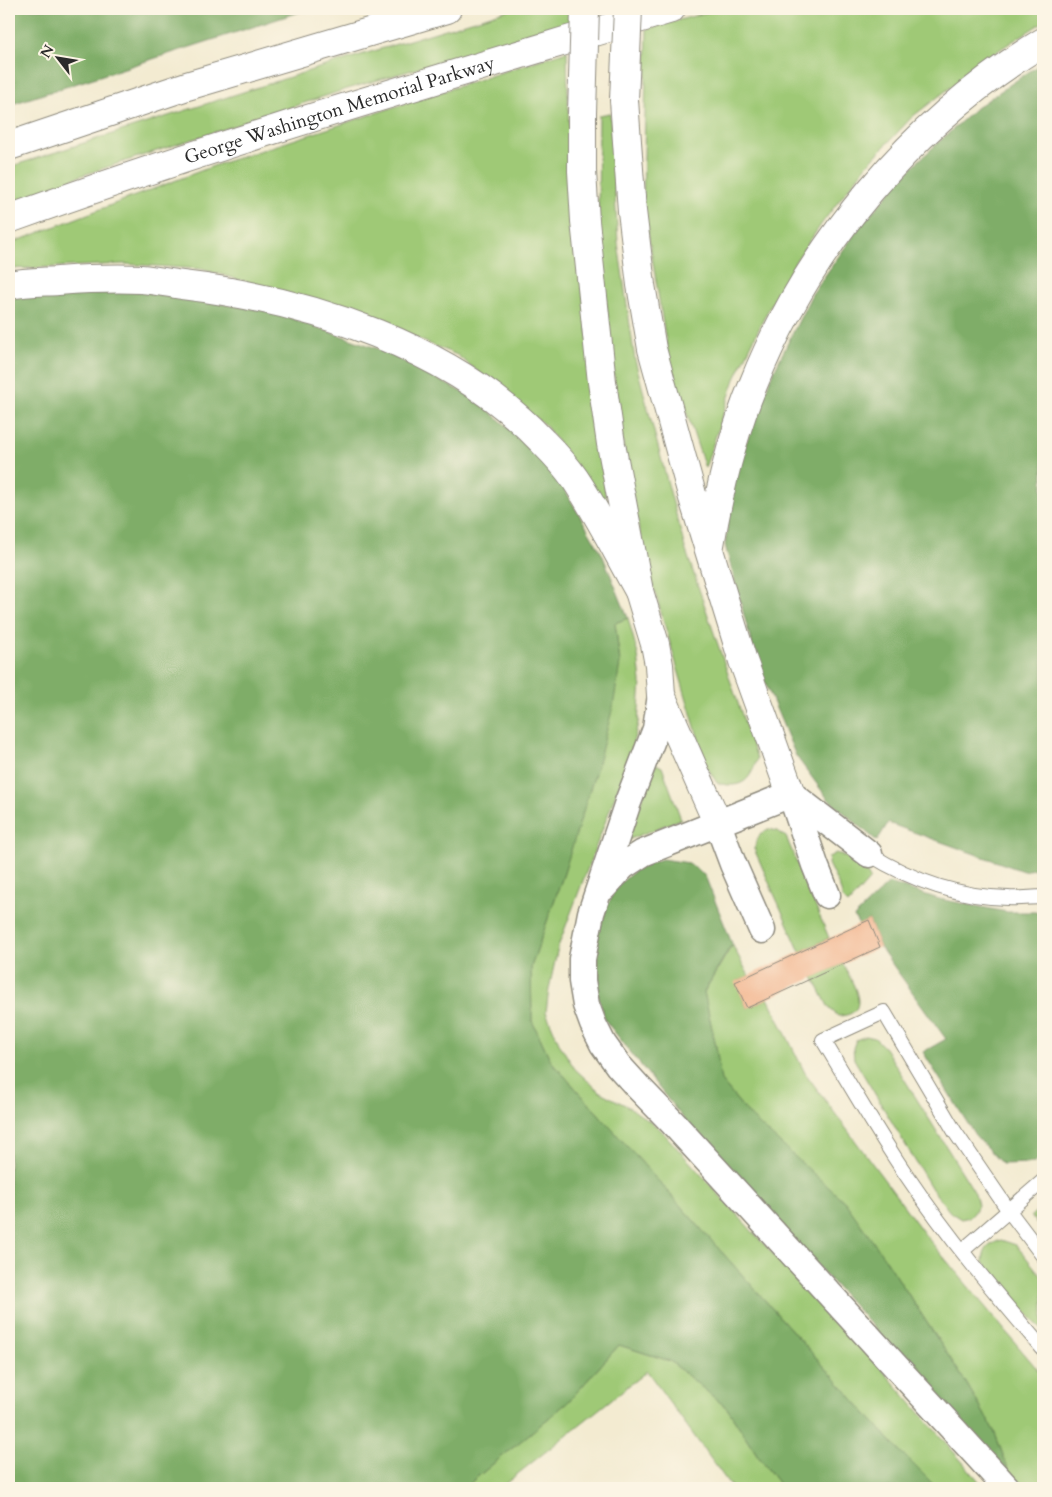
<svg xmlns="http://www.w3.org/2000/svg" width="1052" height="1497" viewBox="0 0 1052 1497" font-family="Cardo,serif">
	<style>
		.green { fill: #9fc976; stroke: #657a50 }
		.forest { fill: #7fad67; stroke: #556c49 }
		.building { fill: #f2b189 }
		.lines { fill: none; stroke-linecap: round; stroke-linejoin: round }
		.lane-casing { stroke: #8f8b7e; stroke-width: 16 }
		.street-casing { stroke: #8f8b7e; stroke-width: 29 }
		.highway-casing { stroke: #8f8b7e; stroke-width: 30 }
		.lane { stroke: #fff; stroke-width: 14 }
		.street { stroke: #fff; stroke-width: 26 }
		.highway { stroke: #fff; stroke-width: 28 }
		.highway-bridge-casing { stroke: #8f8b7e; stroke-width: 30; stroke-linecap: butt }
		.highway-bridge { stroke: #fff; stroke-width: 28 }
		.labels { text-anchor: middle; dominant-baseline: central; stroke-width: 4.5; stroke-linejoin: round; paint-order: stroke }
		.street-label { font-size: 19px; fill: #2b2b2b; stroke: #fcf5e5 }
	</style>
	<rect width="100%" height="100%" fill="#fcf5e5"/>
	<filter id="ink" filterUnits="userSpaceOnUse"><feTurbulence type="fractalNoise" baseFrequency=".02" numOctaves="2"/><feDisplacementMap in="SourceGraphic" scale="10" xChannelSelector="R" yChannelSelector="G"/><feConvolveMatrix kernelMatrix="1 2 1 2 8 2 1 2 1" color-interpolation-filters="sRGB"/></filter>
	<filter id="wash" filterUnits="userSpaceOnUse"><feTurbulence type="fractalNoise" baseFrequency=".0096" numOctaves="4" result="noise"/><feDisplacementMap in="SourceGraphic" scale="20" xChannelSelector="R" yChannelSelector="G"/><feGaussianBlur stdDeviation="1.12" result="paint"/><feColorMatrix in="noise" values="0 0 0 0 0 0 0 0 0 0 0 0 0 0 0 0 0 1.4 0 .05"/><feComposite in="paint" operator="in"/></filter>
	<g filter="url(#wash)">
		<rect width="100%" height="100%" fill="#f3ebd1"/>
		<!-- green -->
		<path class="green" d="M511,9H620L344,90L80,176L9,204V167L315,69Z
			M719,9H1043V22L999,50L912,117L866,166L825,219L795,262L766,314L735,379L705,468L669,360L643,202L647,29Z
			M567,51L570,177L607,507L545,425L457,355L379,323L286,293L201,269L124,264L9,269V244L216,165Z
			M610,113L618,243L635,360L685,548L757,759C750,782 741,789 717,783L707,767L643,552L618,415L598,220L599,115Z
			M628,618L638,655L641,682L638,723L629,759L558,947L549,989L546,1012L560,1045L575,1069L600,1092L629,1107L659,1128L760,1240L860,1344L985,1488H937L896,1447L551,1061L532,1021L531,967L564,873L620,663L615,623Z
			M656,764L662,767L681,819L625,841Z
			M768,829L778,831L786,837L829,938L800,952L755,851C755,839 758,835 768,829Z
			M836,853C848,857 865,867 870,879L848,904L843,899L840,888L828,864L829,857Z
			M733,946L749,976L736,982L747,1008L768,998L805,1073L926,1236L1043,1376V1488H1021L1012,1479L994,1431L965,1381L884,1257L751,1117L721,1081L716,1047L704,992L731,947Z
			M843,964C852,982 874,1015 838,1016L829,1008L813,977Z
			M866,1036L875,1038L885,1048L975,1193L978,1205L974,1213L970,1217L961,1219L950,1212L932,1189L854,1059L853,1048L856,1040Z
			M1043,1205V1231L1031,1216Z
			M1001,1240L1016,1245L1043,1278V1331L1002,1286L983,1262C984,1248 988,1245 1001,1240Z
			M619,1345L670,1361L727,1408L758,1456L782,1488H732L647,1371L500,1488H464L568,1402Z"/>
		<!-- forest -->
		<path class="forest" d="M9,9H309L9,105Z
			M1043,62V867L1023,871L888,823L877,841L828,799L796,756L757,663L725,545L734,475L771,377L812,294L861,225L914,165L976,108Z
			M137,291L273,312L382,350L477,400L550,464L602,554L628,618L615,623L620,663L613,707L596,770L564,873L531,967L532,1021L551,1061L896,1447L937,1488H782L758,1456L727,1408L670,1361L619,1345L568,1402L464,1488H9V298Z
			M662,859L689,863L705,876L733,946L730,947L704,992L716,1047L721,1081L751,1117L845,1202L884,1257L965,1381L994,1431L1012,1479L686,1122L605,1020L590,967L598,925L617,886L639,867Z
			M889,883L939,899L1007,912H1043V1155L1035,1163L1002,1164L975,1135L923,1052L946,1039L880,947L869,920L859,925L854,917Z"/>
		<g id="blocks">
			<!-- building -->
			<path class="building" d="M869,920L880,947L747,1008L735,982Z"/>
		</g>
	</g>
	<g filter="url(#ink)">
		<use href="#blocks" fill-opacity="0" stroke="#8f8b7e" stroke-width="1"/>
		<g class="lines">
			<defs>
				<path id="lane" d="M869,854C911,880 959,897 1008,898C1020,899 1032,897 1043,897
					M962,1251L1043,1181
					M1043,1256L1009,1211L955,1132L884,1012L823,1040C851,1086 877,1132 907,1176C948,1237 995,1293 1043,1349"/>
				<path id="street" d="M661,695L656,729L628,802L591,913L582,959V981L586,1005L593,1024L603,1044L618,1065L638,1087L673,1123L1007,1488
					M791,794L815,865L827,895
					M791,794L869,854
					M718,824L733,864L762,930
					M603,888L623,866L643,853L791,794"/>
				<g id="highway">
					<path d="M624,100L632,211L641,285L652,349L693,498L743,661L791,794"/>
					<path d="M582,113V171L585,221L602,382L611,444L639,591L655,644L659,665L661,695L718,824"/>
					<path d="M9,146L187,86L447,9"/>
					<path id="s1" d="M9,219C226,140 450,76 671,9"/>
					<path d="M9,285C25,282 41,282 58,281C85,279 114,278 141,279C155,280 169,283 182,285C309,300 454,347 543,442C554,453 566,466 575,479C599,515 618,554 639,591"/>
					<path d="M710,545C719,491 732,436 753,385C809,245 914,120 1043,42"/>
				</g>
			</defs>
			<!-- lane casing -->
			<use href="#lane" class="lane-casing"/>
			<!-- street casing -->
			<use href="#street" class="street-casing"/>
			<!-- highway casing -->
			<use href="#highway" class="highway-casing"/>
			<!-- lane -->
			<use href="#lane" class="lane"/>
			<!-- street -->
			<use href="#street" class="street"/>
			<!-- highway -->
			<use href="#highway" class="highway"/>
			<defs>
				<path id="highway-bridge" d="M624,100L628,9
					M582,113L585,9"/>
			</defs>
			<!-- highway-bridge casing -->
			<use href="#highway-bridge" class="highway-bridge-casing"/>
			<!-- highway-bridge -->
			<use href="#highway-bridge" class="highway-bridge"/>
		</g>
	</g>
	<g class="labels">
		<!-- street labels -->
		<g class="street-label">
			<text stroke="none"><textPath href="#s1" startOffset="348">George Washington Memorial Parkway</textPath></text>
		</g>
	</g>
	<!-- margin -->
	<rect width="1052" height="1497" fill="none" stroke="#fcf5e5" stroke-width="30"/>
	<!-- north arrow -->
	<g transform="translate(58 58) rotate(301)" stroke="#fcf5e5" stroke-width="4" paint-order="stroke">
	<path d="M0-4L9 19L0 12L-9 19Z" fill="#2b2b2b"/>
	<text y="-8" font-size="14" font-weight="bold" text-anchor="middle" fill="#2b2b2b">N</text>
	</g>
</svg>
